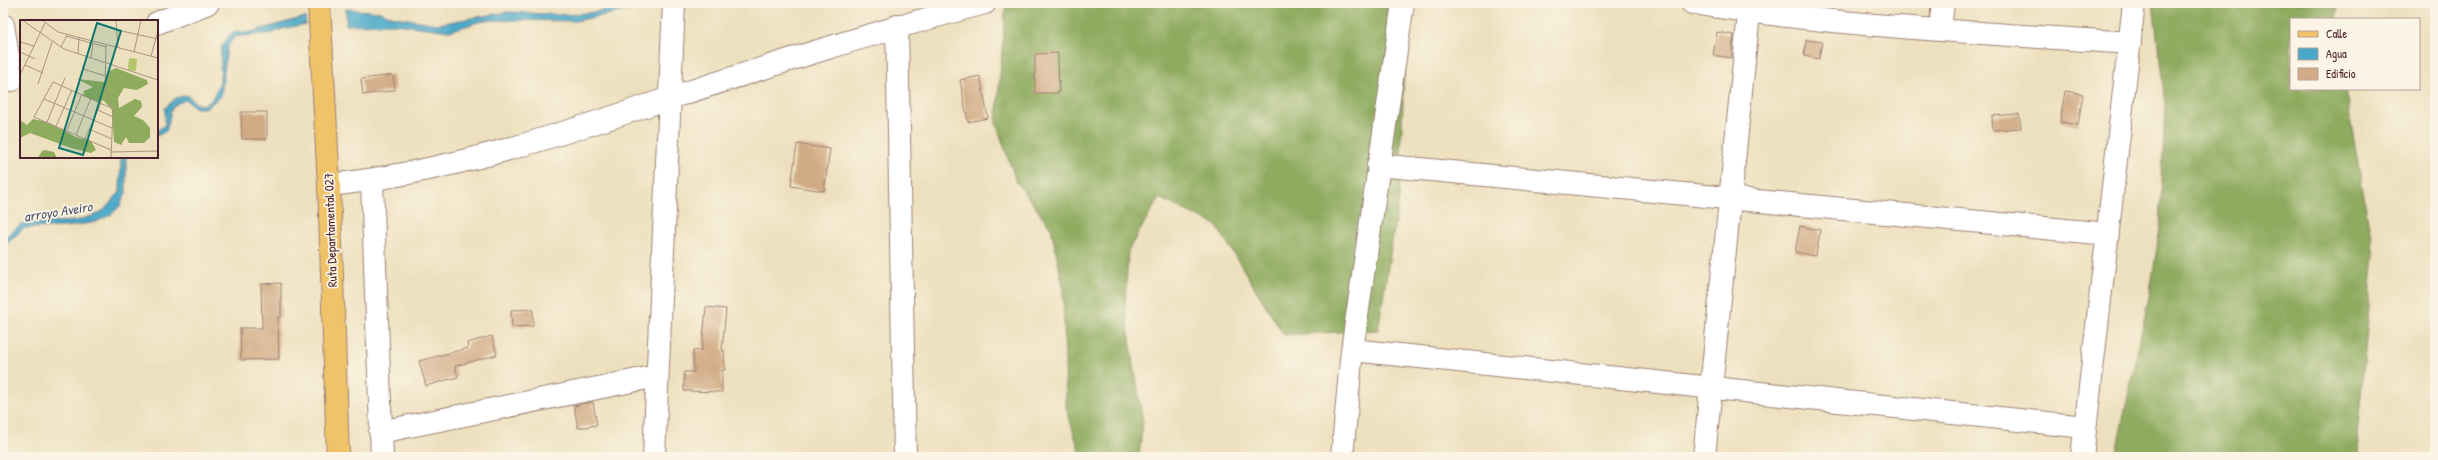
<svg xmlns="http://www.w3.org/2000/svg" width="2438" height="460" viewBox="0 0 2438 460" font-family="'Patrick Hand',sans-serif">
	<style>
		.forest { fill: #8eab5e; stroke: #6c6544 }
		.water { fill: #48a9c8; stroke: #49647a }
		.building { fill: #d1ab86 }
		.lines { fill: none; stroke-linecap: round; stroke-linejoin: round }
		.minor-casing { stroke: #9c8074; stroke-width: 24 }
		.major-casing { stroke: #9c8074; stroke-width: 24 }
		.minor { stroke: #fff; stroke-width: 22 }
		.major { stroke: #f1c369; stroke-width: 22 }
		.labels { text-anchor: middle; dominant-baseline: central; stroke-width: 3.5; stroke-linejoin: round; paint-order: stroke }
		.street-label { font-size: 13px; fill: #4a1f2b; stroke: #fcf5e5 }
		.water-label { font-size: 14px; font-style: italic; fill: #49566a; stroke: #fcf5e5 }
		.inset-road { fill: none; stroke: #ac9383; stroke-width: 1 }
		.view { fill: #0f766e; fill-opacity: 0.15; stroke: #0f766e; stroke-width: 2 }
		.inset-edge { fill: none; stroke: #4a1f2b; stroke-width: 2 }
	</style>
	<rect width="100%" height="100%" fill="#fcf5e5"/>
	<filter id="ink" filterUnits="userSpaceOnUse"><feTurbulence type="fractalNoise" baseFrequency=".025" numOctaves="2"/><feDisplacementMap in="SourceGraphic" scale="8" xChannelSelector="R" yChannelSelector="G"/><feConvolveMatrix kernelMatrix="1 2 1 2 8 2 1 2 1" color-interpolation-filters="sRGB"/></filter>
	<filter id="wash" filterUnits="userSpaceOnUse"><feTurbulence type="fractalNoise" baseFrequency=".012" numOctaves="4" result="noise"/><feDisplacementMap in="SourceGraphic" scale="16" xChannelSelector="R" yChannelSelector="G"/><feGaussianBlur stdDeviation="0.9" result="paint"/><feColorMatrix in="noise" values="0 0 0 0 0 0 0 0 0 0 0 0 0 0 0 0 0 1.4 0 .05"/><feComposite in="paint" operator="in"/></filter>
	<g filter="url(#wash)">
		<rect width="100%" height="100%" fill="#ede0be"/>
		<!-- forest -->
		<path class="forest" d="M1006,3H1407L1399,198L1378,330L1284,335L1216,225L1159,198L1128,251L1125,308L1143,422L1139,457H1081L1066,407L1063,286L1051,228L1016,181L996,123Z
			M2153,3H2338L2336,19H2291V89H2345L2374,255L2357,436L2360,457H2115L2150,292L2160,228L2165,103Z"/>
		<!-- water -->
		<path class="water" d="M636,3H656L651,6L575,21L485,20L450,31L396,24L346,25V9L381,12L390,16L437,24L507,12L566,15L594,12Z
			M305,17L306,24L282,29L273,33L234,37L227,48L221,96L206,108H196L186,100C165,106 173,115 166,131L157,136V131L165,125V108L176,98L187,95L197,104L203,105L211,101L220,83L221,48L230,34L236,31L247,33Z
			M121,157H126V193L120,206L112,214L96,222L67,227L24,228L3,247V239L21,224L76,221L95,215L104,210L120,192Z"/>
		<g id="blocks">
			<!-- building -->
			<path class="building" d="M1717,32L1734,35L1731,58L1713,55Z
				M1806,40L1822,42L1819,59L1804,56Z
				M1058,53L1059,93H1035V54Z
				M393,75L395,90L363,95L361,79Z
				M980,76L988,118L968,122L960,80Z
				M2065,91L2083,94L2078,125L2060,122Z
				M241,112H267V139H242Z
				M2019,114L2021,128L1993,130L1992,116Z
				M797,144L830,149L824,191L791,186Z
				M1800,226L1820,230L1816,256L1795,252Z
				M281,283V317H278L279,359L241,360L240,328H262L261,284Z
				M706,307L726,309L722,350H724L725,370H722V392L684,391V372H694L693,351L702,350Z
				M533,309V326L512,327L511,310Z
				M492,336L497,355L455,366L458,377L426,386L419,361L468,348L467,343Z
				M593,402L597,425L578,428L574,406Z"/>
		</g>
	</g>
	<g filter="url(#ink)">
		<use href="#blocks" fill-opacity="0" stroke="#9c8074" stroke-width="1"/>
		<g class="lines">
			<defs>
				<path id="minor" d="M1692,3C1836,26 1984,33 2130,43
					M157,23L208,3
					M3,25L12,80
					M897,26L905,457
					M1940,29L1943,3
					M1378,165L2108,234
					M372,181L382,457
					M329,185C445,173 557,136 667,99C772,65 878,31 985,3
					M1352,350L2085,427
					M380,432L657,376
					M654,457L674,3
					M1342,457L1352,350L1403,3
					M1704,457L1750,3
					M2082,457L2134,3"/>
				<path id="major" d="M319,3L329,185L338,457"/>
			</defs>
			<!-- minor casing -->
			<use href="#minor" class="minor-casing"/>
			<!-- major casing -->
			<use href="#major" class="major-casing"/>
			<!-- minor -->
			<use href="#minor" class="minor"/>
			<!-- major -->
			<use href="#major" class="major"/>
		</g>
	</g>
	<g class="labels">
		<!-- street labels -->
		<g class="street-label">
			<text transform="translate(330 230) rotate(-92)">Ruta Departamental 027</text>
		</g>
		<!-- water labels -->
		<g class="water-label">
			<text transform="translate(58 211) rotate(-9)">arroyo Aveiro</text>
		</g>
	</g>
	<!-- overview -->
	<g transform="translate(20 20)">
		<rect width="138" height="138" fill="#ede0be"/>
		<path d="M109,38L117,39L116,51L108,50Z" fill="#b3c66a"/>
		<path d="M96,48L127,60L128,64L117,70L104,68L98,78L99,88L115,79L121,81L122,87L114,96L123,100L130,108V117L124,123H109L106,117L101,125L94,122L92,90L84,81L82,80L81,83L63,76L64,71L73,67L57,59L85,62L89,51ZM13,99L27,102L56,117L71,121L76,130L71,133L51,128L10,113L0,118V100L7,105ZM25,130L34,132L37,138H18L22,131Z" fill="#8eab5e"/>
		<path class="inset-road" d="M2,0L44,29L138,60M22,0L38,12L138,38M96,0L98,27M97,10L138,19M46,16L86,27M0,22L14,26M86,25L85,66L93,91L91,138M41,27L47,15M0,32L15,39M114,32L121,0M58,34L59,18M131,36L138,11M71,38L73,23M5,45L23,53M63,46V49L86,56M0,55L25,3M18,64L32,22M24,79L92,108M78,90L93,97M27,102L45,58M36,106L52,70M69,109L92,119M47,110L62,74M56,115L71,78M65,119L81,83M91,130L14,97L33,62L89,87L92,85M91,132L138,131"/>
		<path class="view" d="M77,3L101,11L63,135L39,128Z"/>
		<rect width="138" height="138" class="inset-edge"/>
	</g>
	<!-- margin -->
	<rect width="2438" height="460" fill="none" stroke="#fcf5e5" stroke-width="16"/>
	<!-- legend -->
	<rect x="2290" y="18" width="130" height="72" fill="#fcf5e5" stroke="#b59f9b"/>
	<rect x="2298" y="31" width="20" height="6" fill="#f1c369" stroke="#b59f9b"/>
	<text x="2326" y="38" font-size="12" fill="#4a1f2b">Calle</text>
	<rect x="2298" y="48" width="20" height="12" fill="#48a9c8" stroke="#b59f9b"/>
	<text x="2326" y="58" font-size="12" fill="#4a1f2b">Agua</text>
	<rect x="2298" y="68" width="20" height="12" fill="#d1ab86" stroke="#b59f9b"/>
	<text x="2326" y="78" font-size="12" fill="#4a1f2b">Edificio</text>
</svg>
